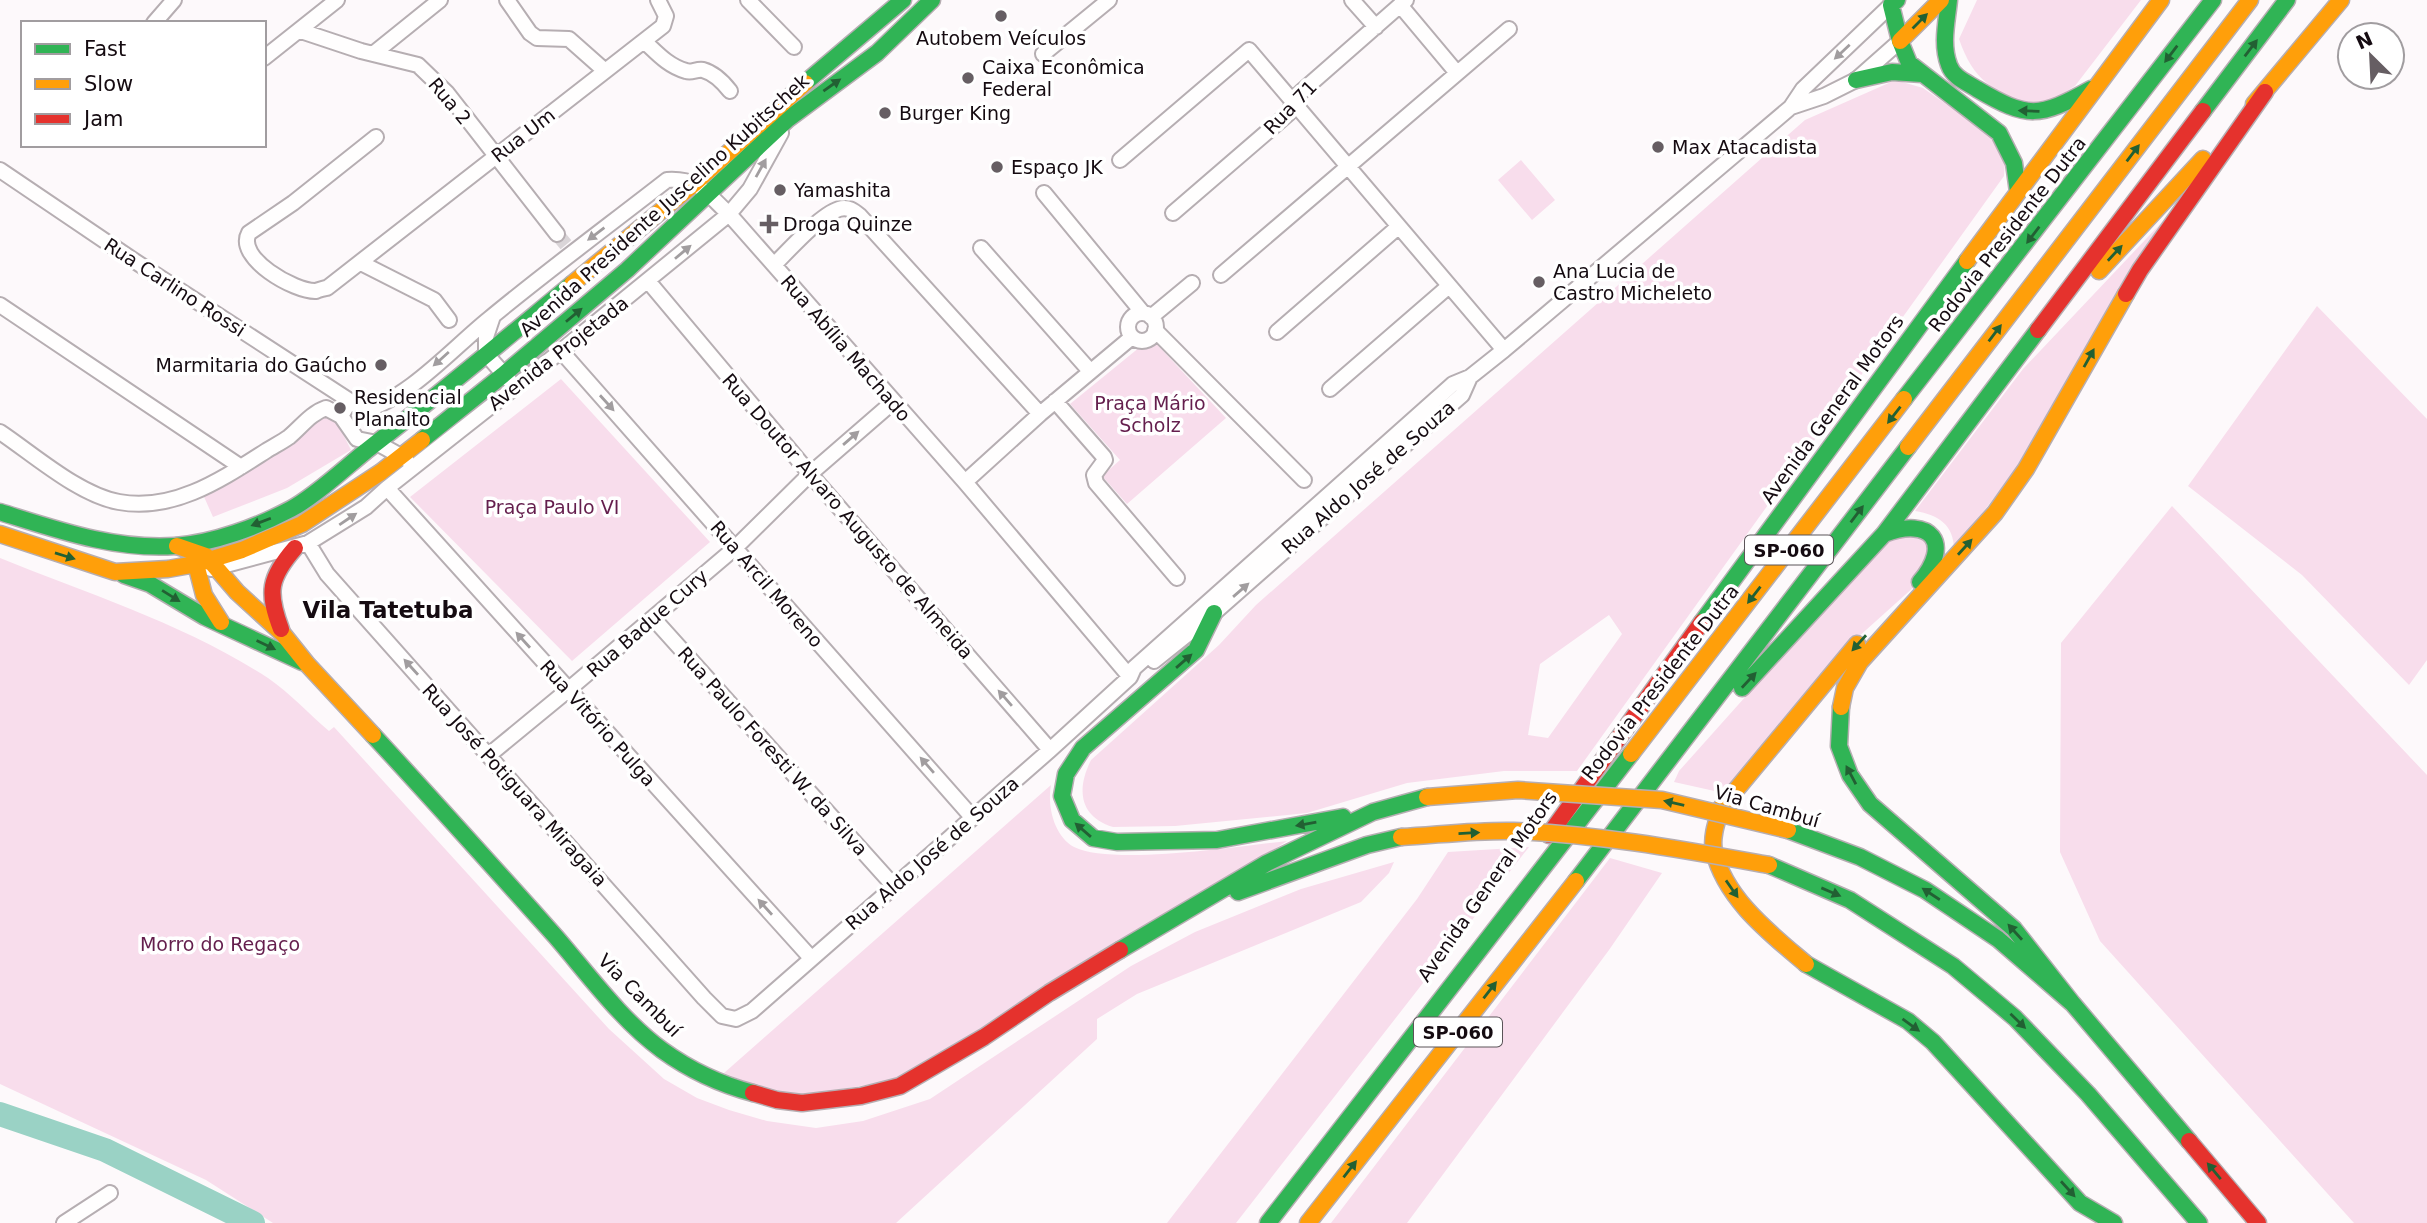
<svg xmlns="http://www.w3.org/2000/svg" width="2427" height="1223" viewBox="0 0 2427 1223" font-family="'DejaVu Sans',sans-serif">
	<style>
		.green { fill: #f8ddec; fill-rule: evenodd }
		.lines { fill: none; stroke-linecap: round; stroke-linejoin: round }
		.river { stroke: #9ad2c5; stroke-width: 24 }
		.street-tunnel { stroke: #dad5d8; stroke-width: 14; stroke-dasharray: 14 7; stroke-linecap: butt }
		.street-casing { stroke: #b6aeb2; stroke-width: 18 }
		.fast-casing { stroke: #b6aeb2; stroke-width: 19 }
		.slow-casing { stroke: #b6aeb2; stroke-width: 19 }
		.jam-casing { stroke: #b6aeb2; stroke-width: 19 }
		.street { stroke: #fffefe; stroke-width: 14 }
		.fast { stroke: #30b455; stroke-width: 16 }
		.slow { stroke: #ff9f0a; stroke-width: 16 }
		.jam { stroke: #e5322d; stroke-width: 16 }
		.slow-bridge-casing { stroke: #b6aeb2; stroke-width: 19; stroke-linecap: butt }
		.slow-bridge { stroke: #ff9f0a; stroke-width: 16 }
		.oneway { fill: #226033 }
		.oneway2 { fill: #a19d9f }
		.poi-dot { fill: #665e63; stroke: #fff; stroke-width: 2.5 }
		.labels { text-anchor: middle; dominant-baseline: central; stroke-width: 7; stroke-linejoin: round; paint-order: stroke }
		.shield { fill: #fff; stroke: #5b5458; stroke-width: 2 }
		.shield-label { font-size: 18px; font-weight: bold; fill: #150b11 }
		.poi-label { font-size: 19px; fill: #150b11; stroke: #fff; text-anchor: start }
		.street-label { font-size: 19px; fill: #150b11; stroke: #fff }
		.park-label { font-size: 19px; fill: #641e4d; stroke: #fff }
		.quarter-label { font-size: 23px; font-weight: bold; fill: #150b11; stroke: #fff }
	</style>
	<rect width="100%" height="100%" fill="#fdf9fb"/>
	<!-- green -->
	<path class="green" d="M1977,0H2141L2075,86L2053,100L2032,108C1992,89 1974,82 1959,39Z
		M1891,82H1902L1923,88L1988,133L2005,161L2004,176L1577,771H1504L1407,783L1307,813L1175,826L1113,827C1078,816 1077,788 1091,760L1219,645L1256,605L1805,120ZM1609,615L1622,634L1548,738L1528,735L1540,664Z
		M1521,160L1555,200L1532,220L1498,180Z
		M2163,221L2050,425L1954,550C1954,525 1939,515 1915,511L2023,369Z
		M2317,306L2427,419V660L2409,685L2302,575L2188,486Z
		M1151,338L1226,418L1127,504L1102,476L1120,460L1070,404Z
		M561,379L710,542L572,661L410,497Z
		M318,410L337,422L351,450L287,488L213,517L201,490Z
		M2172,506L2427,775V1223H2354L2100,941L2060,852L2061,643Z
		M1884,534L1932,535L1925,577L1856,639L1728,794L1674,782L1679,771L1796,640Z
		M0,558C91,595 185,624 268,678C290,693 309,714 329,731L334,727L609,1029L664,1079L697,1098L729,1110L767,1121L816,1128L863,1121L930,1099L1131,966L1195,932L1301,889L1394,862L1389,873L1361,902L1137,994L1097,1019V1039L896,1223H273L206,1180L0,1084Z
		M1051,785C1047,806 1054,836 1074,847C1112,866 1240,846 1287,841L1172,915L899,1080L803,1095L764,1089L724,1073Z
		M1529,847L1236,1223H1167L1417,899L1448,852Z
		M1610,858L1662,873L1609,950L1407,1223H1331Z"/>
	<g class="lines">
		<!-- river -->
		<path class="river" d="M0,1114L105,1150L253,1223"/>
		<!-- street-tunnel -->
		<path class="street-tunnel" d="M557,234L567,246"/>
		<defs>
			<path id="street" d="M507,0L530,33L537,38L569,39L604,70
				M748,0L794,47
				M1352,0L1376,27
				M1400,5L1457,73
				M1891,5L1803,89L1791,107L1824,96L1856,80L1900,41
				M154,23L174,0
				M301,31L361,51L418,65L447,93L557,234
				M644,41C657,53 668,66 686,71C692,73 696,69 703,70C714,73 723,82 730,91
				M373,54L440,0
				M1043,54L1109,0
				M264,58L337,0
				M376,137L293,203L249,233C235,258 295,292 316,291C318,290 325,288 327,288L663,26L666,16L658,0
				M1120,160L1249,50L1504,350
				M0,170L133,260L364,410C407,400 454,347 489,319C547,271 608,226 667,180C699,178 707,194 729,214L965,482L1130,677
				M1044,193L1143,313
				M1173,213L1289,113L1293,101L1301,92L1406,0
				M981,248L1090,371
				M361,263L434,300L449,320
				M774,265C789,250 820,215 839,209C848,206 854,211 860,216L1040,414
				M1221,275L1509,29
				M648,281L810,474L1050,750
				M0,305L241,467
				M1128 327a14 14 0 1 1 28 0a14 14 0 1 1-28 0Z
				M493,316L486,337V354L509,380
				M1151,317L1192,283
				M1155,330L1304,480
				M1277,332L1398,227
				M561,351L972,817
				M1330,389L1449,286
				M1055,401L1104,457L1105,460L1094,475L1096,483L1177,578
				M341,416L357,439L377,443L406,459
				M0,432C33,454 79,495 119,502C174,512 222,479 266,451C274,446 282,442 289,437C301,427 311,413 326,408L341,416L350,401
				M965,482L1040,414L1132,337
				M387,488L811,958
				M308,543L327,574L704,998L722,1016L736,1019L752,1011L1050,750L1130,677L1134,668L1453,384L1470,377L1504,350L1791,107
				M211,569L308,543L366,507L387,488L561,351L729,214L750,189L781,133
				M653,618L893,885
				M1154,661L1214,613L1462,395L1470,377
				M489,755L568,690L735,548L810,474L893,402
				M64,1223L110,1193"/>
			<path id="fast" d="M1897,0L1891,5L1900,41L1909,63L1999,133L2014,163L2018,192
				M1949,0C1947,21 1941,44 1949,65C1953,77 1966,82 1977,89C2028,119 2039,118 2091,89
				M1856,80L1892,72L1922,74
				M805,83L903,0
				M2203,111L2287,0
				M1904,399L2213,0
				M422,440L503,375L627,270L788,119L877,53L932,0
				M0,512C58,530 114,550 175,546C214,543 257,527 291,509C314,497 345,468 366,451C436,397 504,340 572,284
				M1884,534C1931,516 1953,543 1920,582
				M124,575L150,584L205,617L302,662
				M1214,613L1196,650L1083,748L1066,774L1062,796L1072,820L1093,838L1117,842L1217,840L1343,817
				M1702,622L1967,261
				M1742,688L1884,534L2038,330
				M1841,707L1839,746L1850,775L1870,804L2014,929L2073,1004
				M373,735C435,802 495,869 556,937C588,974 622,1021 662,1050C691,1071 719,1084 753,1093
				M1788,830L1860,857L1925,890L1998,939L2073,1004L2189,1141
				M1769,865L1850,900L1953,966L2015,1018L2088,1094L2199,1223
				M1576,881L1908,447
				M1238,892L1367,845L1401,837
				M1120,950L1267,863L1373,812L1427,797
				M1806,964L1908,1021L1933,1042L2080,1203L2114,1223
				M1268,1223L1631,754"/>
			<path id="slow" d="M1900,41L1941,0
				M2254,104L2341,0
				M1967,261L2161,0
				M2099,271L2203,159
				M572,284L695,183L805,83
				M1908,447L2250,0
				M0,534L115,572L168,569L196,564L242,550L302,524L381,472L422,440
				M177,546L206,556L237,592L283,634L307,664L373,735
				M196,564L204,595L221,622
				M1841,707L1845,688L1860,662L1995,513L2026,469L2126,294
				M1631,754L1904,399
				M1806,964C1771,934 1725,899 1714,851C1711,837 1717,821 1721,808L1857,644
				M1308,1223L1576,881"/>
			<path id="jam" d="M2126,294L2140,270L2265,92
				M2038,330L2203,111
				M281,629C267,592 269,578 295,548
				M1549,835L1702,622
				M753,1093L777,1100L802,1103L861,1096L900,1086L984,1037L1049,993L1120,950
				M2189,1141L2258,1223"/>
		</defs>
		<!-- street casing -->
		<use href="#street" class="street-casing"/>
		<!-- fast casing -->
		<use href="#fast" class="fast-casing"/>
		<!-- slow casing -->
		<use href="#slow" class="slow-casing"/>
		<!-- jam casing -->
		<use href="#jam" class="jam-casing"/>
		<!-- street -->
		<use href="#street" class="street"/>
		<!-- fast -->
		<use href="#fast" class="fast"/>
		<!-- slow -->
		<use href="#slow" class="slow"/>
		<!-- jam -->
		<use href="#jam" class="jam"/>
		<defs>
			<path id="slow-bridge" d="M1427,797L1518,790L1662,800L1788,830
				M1401,837C1438,835 1476,830 1514,831C1599,834 1685,850 1769,865"/>
		</defs>
		<!-- slow-bridge casing -->
		<use href="#slow-bridge" class="slow-bridge-casing"/>
		<!-- slow-bridge -->
		<use href="#slow-bridge" class="slow-bridge"/>
	</g>
	<!-- one-way arrows -->
	<defs><path id="oneway-solid" d="M-6-.8H1V-3.2L6.5 0L1 3.2V.8H-6Z" transform="scale(1.75)"/></defs>
	<g class="oneway">
		<use href="#oneway-solid" transform="translate(1920 21) rotate(-45)"/>
		<use href="#oneway-solid" transform="translate(2251 48) rotate(-53)"/>
		<use href="#oneway-solid" transform="translate(2171 54) rotate(127)"/>
		<use href="#oneway-solid" transform="translate(832 85) rotate(-35)"/>
		<use href="#oneway-solid" transform="translate(2029 111) rotate(-178)"/>
		<use href="#oneway-solid" transform="translate(2133 153) rotate(-53)"/>
		<use href="#oneway-solid" transform="translate(2033 235) rotate(127)"/>
		<use href="#oneway-solid" transform="translate(2115 253) rotate(-47)"/>
		<use href="#oneway-solid" transform="translate(574 315) rotate(-40)"/>
		<use href="#oneway-solid" transform="translate(1995 333) rotate(-53)"/>
		<use href="#oneway-solid" transform="translate(2089 358) rotate(-61)"/>
		<use href="#oneway-solid" transform="translate(1894 415) rotate(128)"/>
		<use href="#oneway-solid" transform="translate(1857 514) rotate(-53)"/>
		<use href="#oneway-solid" transform="translate(261 522) rotate(159)"/>
		<use href="#oneway-solid" transform="translate(1965 547) rotate(-48)"/>
		<use href="#oneway-solid" transform="translate(65 556) rotate(17)"/>
		<use href="#oneway-solid" transform="translate(1754 595) rotate(128)"/>
		<use href="#oneway-solid" transform="translate(171 596) rotate(32)"/>
		<use href="#oneway-solid" transform="translate(1859 643) rotate(132)"/>
		<use href="#oneway-solid" transform="translate(266 645) rotate(26)"/>
		<use href="#oneway-solid" transform="translate(1184 661) rotate(-41)"/>
		<use href="#oneway-solid" transform="translate(1749 680) rotate(-47)"/>
		<use href="#oneway-solid" transform="translate(1851 775) rotate(-118)"/>
		<use href="#oneway-solid" transform="translate(1674 803) rotate(-167)"/>
		<use href="#oneway-solid" transform="translate(1306 824) rotate(170)"/>
		<use href="#oneway-solid" transform="translate(1083 830) rotate(-139)"/>
		<use href="#oneway-solid" transform="translate(1469 833) rotate(-3)"/>
		<use href="#oneway-solid" transform="translate(1732 889) rotate(55)"/>
		<use href="#oneway-solid" transform="translate(1831 892) rotate(23)"/>
		<use href="#oneway-solid" transform="translate(1931 894) rotate(-147)"/>
		<use href="#oneway-solid" transform="translate(2015 932) rotate(-132)"/>
		<use href="#oneway-solid" transform="translate(1490 990) rotate(-52)"/>
		<use href="#oneway-solid" transform="translate(2018 1021) rotate(44)"/>
		<use href="#oneway-solid" transform="translate(1911 1025) rotate(36)"/>
		<use href="#oneway-solid" transform="translate(1350 1169) rotate(-52)"/>
		<use href="#oneway-solid" transform="translate(2214 1171) rotate(-130)"/>
		<use href="#oneway-solid" transform="translate(2068 1189) rotate(48)"/>
	</g>
	<g class="oneway2">
		<use href="#oneway-solid" transform="translate(1842 52) rotate(137)"/>
		<use href="#oneway-solid" transform="translate(761 168) rotate(-61)"/>
		<use href="#oneway-solid" transform="translate(596 234) rotate(143)"/>
		<use href="#oneway-solid" transform="translate(683 252) rotate(-40)"/>
		<use href="#oneway-solid" transform="translate(441 359) rotate(138)"/>
		<use href="#oneway-solid" transform="translate(607 403) rotate(48)"/>
		<use href="#oneway-solid" transform="translate(851 438) rotate(-41)"/>
		<use href="#oneway-solid" transform="translate(348 519) rotate(-34)"/>
		<use href="#oneway-solid" transform="translate(1241 590) rotate(-41)"/>
		<use href="#oneway-solid" transform="translate(523 640) rotate(-132)"/>
		<use href="#oneway-solid" transform="translate(411 667) rotate(-132)"/>
		<use href="#oneway-solid" transform="translate(1005 698) rotate(-131)"/>
		<use href="#oneway-solid" transform="translate(927 765) rotate(-131)"/>
		<use href="#oneway-solid" transform="translate(765 907) rotate(-132)"/>
	</g>
	<!-- markers -->
	<g class="poi-dot">
		<circle cx="1001" cy="16" r="7"/>
		<circle cx="968" cy="78" r="7"/>
		<circle cx="885" cy="113" r="7"/>
		<circle cx="1658" cy="147" r="7"/>
		<circle cx="997" cy="167" r="7"/>
		<circle cx="780" cy="190" r="7"/>
		<path d="M765.5 213.5h7v7h7v7h-7v7h-7v-7h-7v-7h7z"/>
		<circle cx="1539" cy="282" r="7"/>
		<circle cx="381" cy="365" r="7"/>
		<circle cx="340" cy="408" r="7"/>
	</g>
	<g class="labels">
		<!-- shield labels -->
		<g class="shield">
			<rect x="1745" y="535.5" width="88" height="29" rx="5"/>
			<rect x="1414" y="1017.5" width="88" height="29" rx="5"/>
		</g>
		<g class="shield-label">
			<text x="1789" y="550">SP-060</text>
			<text x="1458" y="1032">SP-060</text>
		</g>
		<!-- poi labels -->
		<g class="poi-label">
			<text x="1001" y="38" text-anchor="middle">Autobem Veículos</text>
			<text x="982" y="67">Caixa Econômica<tspan x="982" dy="22">Federal</tspan></text>
			<text x="899" y="113">Burger King</text>
			<text x="1672" y="147">Max Atacadista</text>
			<text x="1011" y="167">Espaço JK</text>
			<text x="794" y="190">Yamashita</text>
			<text x="783" y="224">Droga Quinze</text>
			<text x="1553" y="271">Ana Lucia de<tspan x="1553" dy="22">Castro Micheleto</tspan></text>
			<text x="367" y="365" text-anchor="end">Marmitaria do Gaúcho</text>
			<text x="354" y="397">Residencial<tspan x="354" dy="22">Planalto</tspan></text>
		</g>
		<!-- street labels -->
		<g class="street-label">
			<text transform="translate(450 101) rotate(50)">Rua 2</text>
			<text transform="translate(1290 107) rotate(-46)">Rua 71</text>
			<text transform="translate(523 135) rotate(-38)">Rua Um</text>
			<text transform="translate(664 205) rotate(-42)">Avenida Presidente Juscelino Kubitschek</text>
			<text transform="translate(2007 234) rotate(-52)">Rodovia Presidente Dutra</text>
			<text transform="translate(175 287) rotate(33)">Rua Carlino Rossi</text>
			<text transform="translate(846 348) rotate(49)">Rua Abília Machado</text>
			<text transform="translate(558 353) rotate(-38)">Avenida Projetada</text>
			<text transform="translate(1832 409) rotate(-54)">Avenida General Motors</text>
			<text transform="translate(1368 477) rotate(-41)">Rua Aldo José de Souza</text>
			<text transform="translate(848 516) rotate(49)">Rua Doutor Alvaro Augusto de Almeida</text>
			<text transform="translate(767 584) rotate(49)">Rua Arcil Moreno</text>
			<text transform="translate(647 623) rotate(-41)">Rua Badue Cury</text>
			<text transform="translate(1660 682) rotate(-52)">Rodovia Presidente Dutra</text>
			<text transform="translate(598 723) rotate(48)">Rua Vitório Pulga</text>
			<text transform="translate(773 751) rotate(48)">Rua Paulo Foresti W. da Silva</text>
			<text transform="translate(515 785) rotate(48)">Rua José Potiguara Miragaia</text>
			<text transform="translate(1767 806) rotate(16)">Via Cambuí</text>
			<text transform="translate(932 853) rotate(-41)">Rua Aldo José de Souza</text>
			<text transform="translate(1487 886) rotate(-55)">Avenida General Motors</text>
			<text transform="translate(640 995) rotate(45)">Via Cambuí</text>
		</g>
		<!-- park labels -->
		<g class="park-label">
			<text x="1150" y="403">Praça Mário<tspan x="1150" dy="22">Scholz</tspan></text>
			<text x="552" y="507">Praça Paulo VI</text>
			<text x="220" y="944">Morro do Regaço</text>
		</g>
		<!-- quarter labels -->
		<g class="quarter-label">
			<text x="388" y="610">Vila Tatetuba</text>
		</g>
	</g>
	<!-- legend -->
	<rect x="21" y="21" width="245" height="126" fill="#ffffff" stroke="#a19da0" stroke-width="2"/>
	<rect x="35" y="44" width="35" height="10" fill="#30b455" stroke="#a19da0" stroke-width="2"/>
	<text x="84" y="56" font-size="21" fill="#150b11">Fast</text>
	<rect x="35" y="79" width="35" height="10" fill="#ff9f0a" stroke="#a19da0" stroke-width="2"/>
	<text x="84" y="91" font-size="21" fill="#150b11">Slow</text>
	<rect x="35" y="114" width="35" height="10" fill="#e5322d" stroke="#a19da0" stroke-width="2"/>
	<text x="84" y="126" font-size="21" fill="#150b11">Jam</text>
	<!-- north arrow -->
	<g transform="translate(2371 56) rotate(336)"><circle r="33" fill="#ffffff" stroke="#a19da0" stroke-width="2"/>
	<path d="M0-5L12 26L0 18L-12 26Z" fill="#665e63"/>
	<text y="-10" font-size="19" font-weight="bold" text-anchor="middle" fill="#150b11">N</text>
	</g>
</svg>
